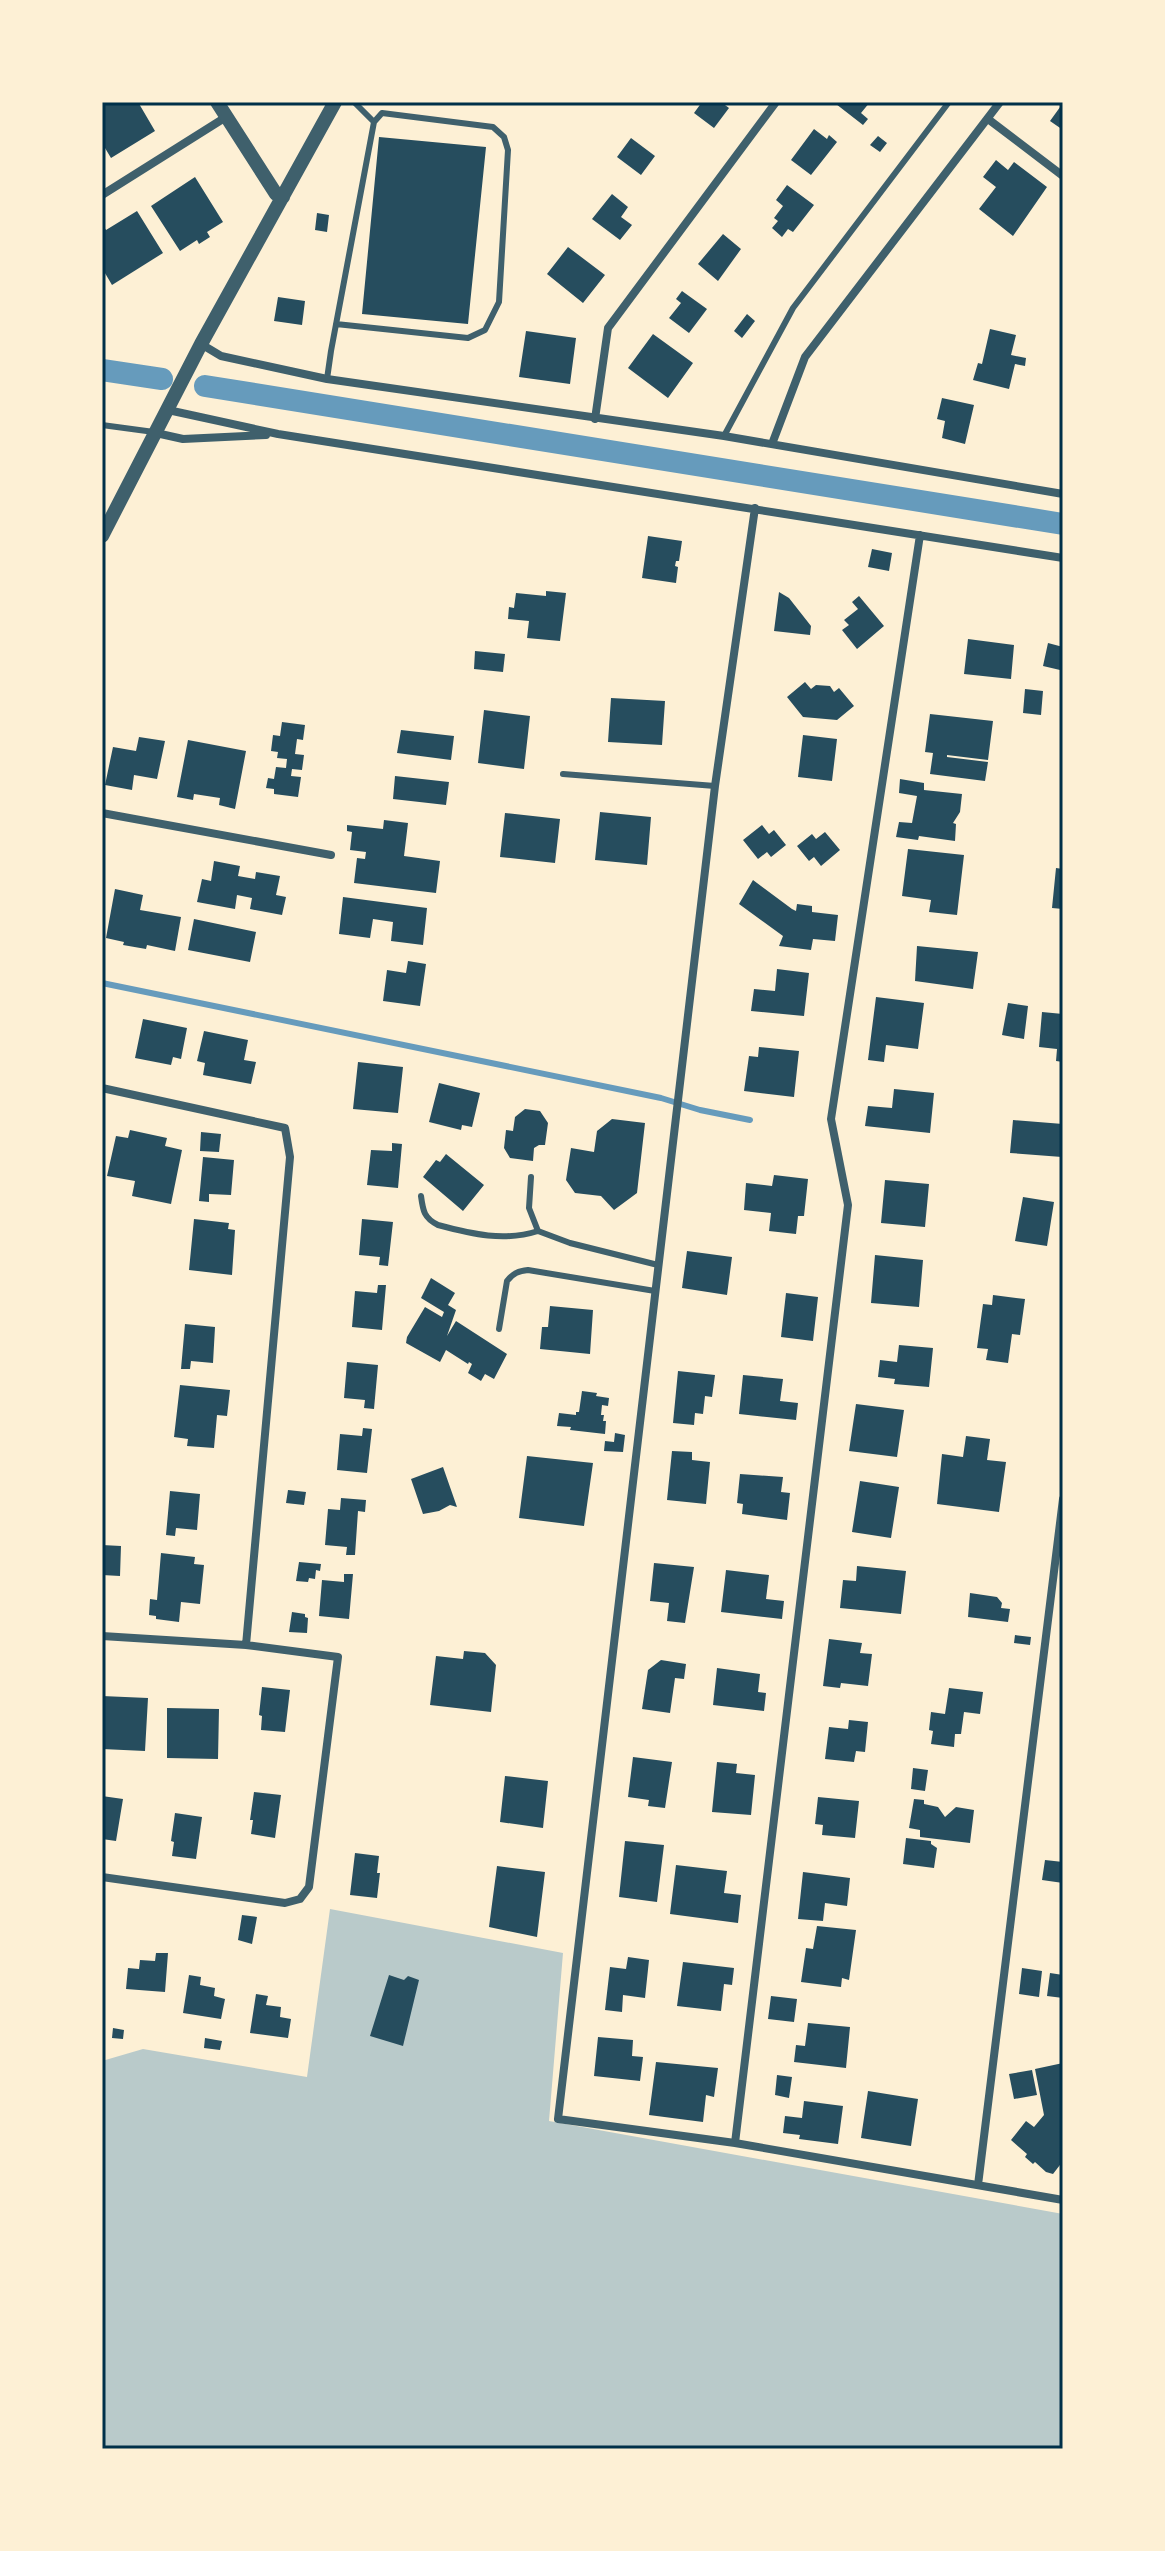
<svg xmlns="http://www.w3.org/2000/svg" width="1165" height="2551" viewBox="0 0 1165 2551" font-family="'PT Sans Narrow',sans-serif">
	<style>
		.green { fill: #b9caca }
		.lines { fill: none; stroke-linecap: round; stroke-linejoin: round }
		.stream { stroke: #669bbc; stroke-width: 6 }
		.canal { stroke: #669bbc; stroke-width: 22 }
		.building { fill: #264d5e }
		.service { stroke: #3f606c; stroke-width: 6 }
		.minor { stroke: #3f606c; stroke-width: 8 }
		.tertiary { stroke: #3f606c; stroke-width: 14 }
		.neatline { fill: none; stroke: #003049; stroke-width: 3 }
	</style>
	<rect width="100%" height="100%" fill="#fdf0d5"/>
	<!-- green -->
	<path class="green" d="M330,1909L563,1953L549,2121L1063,2214V2449H102V2061L143,2049L307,2077Z"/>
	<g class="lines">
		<!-- stream -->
		<path class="stream" d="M102,983L661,1098L700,1110L750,1120"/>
		<!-- canal -->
		<path class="canal" d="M102,370L162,379
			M205,386L1063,524"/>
	</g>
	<!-- building -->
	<path class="building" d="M104,102H138L155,131L111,158L102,143Z
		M702,102H721L729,108L714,128L694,113Z
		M837,102H870L861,113L868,119L863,125L836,104Z
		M1063,103V130L1050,121Z
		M814,129L827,139L829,135L837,142L811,175L791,160Z
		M878,136L887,143L880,152L870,145Z
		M379,137L486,147L468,324L362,314Z
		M631,138L655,156L641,175L617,157Z
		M996,160L1008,170L1014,162L1047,187L1013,236L979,209L996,187L983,177Z
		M195,177L223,222L207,232L210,237L199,244L197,240L180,251L151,206Z
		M787,185L814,205L793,232L788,229L782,237L772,228L778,221L774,218L783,206L776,200Z
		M612,194L628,207L621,217L632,225L620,240L592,219Z
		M137,211L163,253L112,285L102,268V224L106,230Z
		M317,213L329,215L327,232L315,230Z
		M723,234L741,249L718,281L698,264Z
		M568,247L605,275L583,303L547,274Z
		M682,291L707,309L689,333L669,318L681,303L676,299Z
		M278,297L305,301L302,325L274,321Z
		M747,314L755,321L742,338L734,331Z
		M990,329L1016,335L1011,355L1026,358L1025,366L1015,364L1009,389L973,380L978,363L982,364Z
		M526,331L576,338L570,384L519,377Z
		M653,334L693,363L668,398L628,368Z
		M942,398L974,405L965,444L942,438L945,421L937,419Z
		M648,536L682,541L679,561H676L675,566L678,567L676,583L642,578Z
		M872,549L892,553L889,571L868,567Z
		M546,591L566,593L560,641L527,638L529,621L508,619L509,607L514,608L516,593L546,596Z
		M779,592L789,598L811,626L810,635L774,631Z
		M859,596L884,626L857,649L842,630L849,625L844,620L858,609L852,602Z
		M968,639L1014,645L1011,679L964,674Z
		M1048,643L1063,647V675L1060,670L1043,666Z
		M475,651L505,654L503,672L474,669Z
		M805,682L811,689L816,685L830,686L834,692L839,688L854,706L837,720L803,717L787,697Z
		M1025,689L1043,691L1041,715L1023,713Z
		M611,698L665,701L662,745L608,742Z
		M484,710L530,716L524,769L478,763Z
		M930,714L993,721L988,760L947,755V757L988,762L985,781L930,774L933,753L925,752Z
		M282,722L305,725L303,740L297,739L295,754L304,755L302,770L292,769L291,776L301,777L298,797L274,794V789L266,788L268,778L274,779L276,767L286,768L287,759L277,758L278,752L271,751L273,735L280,736Z
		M401,730L454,736L451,760L397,753Z
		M803,735L837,739L832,781L798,777Z
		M139,737L165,741L157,779L134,775L132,790L105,785L113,747L136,751Z
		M188,740L246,751L235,809L219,805L220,798L194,794L193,800L177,797Z
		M395,776L449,782L446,805L393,799Z
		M900,779L924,783V790L962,794L960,812L953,823L956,824L955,841L919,836L918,840L896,837L899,822L912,823L917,796L899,793Z
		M600,812L651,817L647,865L595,860Z
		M505,813L560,819L555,863L500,857Z
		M384,820L408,823L404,856L440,861L436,893L354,883L357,858L365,859L366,852L350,850L352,832L347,831V825L383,829Z
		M762,825L769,834L774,830L786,845L771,857L767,852L758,859L743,840Z
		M825,832L840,850L821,866L814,857L809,861L797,846L812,834L816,839Z
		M908,849L964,855L957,915L929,912L931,900L902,896Z
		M214,861L240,866L238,876L255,879L256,872L280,876L276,895L286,897L282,915L250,909L252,898L237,895L235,909L197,902L202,879L211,881Z
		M1056,868L1063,869V909L1052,908Z
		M753,880L792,909L796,911L797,904L812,906V912L838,915L835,941L813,939L811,950L779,946L783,936L739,904Z
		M115,889L143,895L140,910L181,917L175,951L147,945L146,949L123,945L124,942L106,938Z
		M343,897L427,908L423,945L391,941L393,922L373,919L370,938L339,934Z
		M194,919L256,932L250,962L188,950Z
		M917,946L978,952L973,989L915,981Z
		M408,961L426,964L420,1006L383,1001L387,970L406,973Z
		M777,969L809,973L804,1016L751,1011L754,989L775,991Z
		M876,997L924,1003L918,1049L886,1045L884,1062L868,1060Z
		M1008,1003L1028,1006L1024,1039L1002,1035Z
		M1042,1012L1063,1014V1062L1056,1061L1057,1049L1039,1047Z
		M143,1019L187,1028L181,1059L173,1057L171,1065L135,1058Z
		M204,1031L248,1040L244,1060L256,1062L251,1084L203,1075L205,1063L197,1061Z
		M759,1047L799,1051L794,1097L744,1091L749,1056L758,1057Z
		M358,1062L403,1067L398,1113L353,1109Z
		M439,1083L480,1093L472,1127L462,1125L461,1130L429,1122Z
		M894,1089L934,1093L930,1133L865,1126L868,1106L892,1108Z
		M525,1109L540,1111L548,1123L545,1145H539L534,1148L533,1161L510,1158L504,1148L506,1130L513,1131L515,1117Z
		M612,1119L645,1123L637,1193L614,1210L601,1196L575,1193L566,1180L571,1148L594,1152L597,1131Z
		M1013,1120L1063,1124L1062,1157L1010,1153Z
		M130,1130L167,1138L165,1146L182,1150L171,1204L132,1196L135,1181L107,1176L116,1136L128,1138Z
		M201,1132L221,1134L219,1152L200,1151Z
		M392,1143L402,1144L398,1188L367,1185L371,1150L392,1151Z
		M446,1154L484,1185L463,1211L423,1177L436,1160L440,1162Z
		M203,1157L234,1160L231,1195L209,1194V1202L199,1201Z
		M774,1175L808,1179L804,1216H798L796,1234L769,1231L771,1213L744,1210L746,1183L772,1186Z
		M885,1180L929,1184L925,1227L881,1223Z
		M1023,1197L1054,1202L1047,1246L1015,1241Z
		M194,1219L229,1223L228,1229L235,1230L232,1275L189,1270Z
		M362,1219L393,1222L388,1266L379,1265L380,1257L359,1255Z
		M687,1251L732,1257L727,1295L682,1288Z
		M875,1255L923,1260L919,1307L871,1303Z
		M431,1278L455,1293L448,1305L456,1310L447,1336L456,1321L507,1354L494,1379L485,1374L481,1381L468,1373L472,1364L469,1362L468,1364L446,1350L440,1362L406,1343L407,1337L425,1307L442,1317L444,1312L421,1298Z
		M378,1285H386L382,1330L352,1327L355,1291L377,1293Z
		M786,1293L818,1297L813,1341L781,1337Z
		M993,1295L1025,1299L1020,1335L1012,1334L1008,1363L986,1360L988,1349L977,1348L983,1304L992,1305Z
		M550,1306L593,1310L590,1354L540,1349L542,1327H548Z
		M185,1324L215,1327L213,1363L191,1361L190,1369H181Z
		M899,1345L933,1348L929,1387L894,1384L895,1379L878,1377L880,1360L897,1362Z
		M347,1362L378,1365L374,1409L364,1408L365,1400L344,1398Z
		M678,1371L715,1375L712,1397L705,1396L703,1414L695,1413L694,1425L673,1423Z
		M743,1375L783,1379L780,1401L798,1403L796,1420L739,1414Z
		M180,1385L230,1390L227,1416L217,1415L214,1448L187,1446L188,1439L174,1437Z
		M582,1391L597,1393L596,1396L609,1398L608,1406L602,1405L601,1415H604L603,1421H606L605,1434L570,1430L571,1427L557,1426L559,1413L576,1415V1412H579Z
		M856,1404L904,1410L897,1457L849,1451Z
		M363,1428L372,1429L367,1473L337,1470L340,1434L362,1436Z
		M615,1433L625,1435L623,1452L604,1451L605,1441L614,1442Z
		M966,1436L990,1439L987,1460L1006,1462L999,1512L937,1504L942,1454L963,1457Z
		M672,1451L692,1452V1460L710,1462L706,1504L667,1500Z
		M527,1456L593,1463L584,1526L519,1518Z
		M443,1467L457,1507L450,1505L439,1511L423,1514L411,1479Z
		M740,1474L783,1477L781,1492L790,1493L787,1520L742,1514L743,1504L737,1503Z
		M860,1481L899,1487L891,1538L852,1532Z
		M288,1490L306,1492L304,1505L286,1503Z
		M170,1491L200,1494L197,1530L176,1528L175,1536L166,1535Z
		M341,1498L366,1500L365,1512L358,1511L355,1555H346L347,1547L325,1545L328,1509L340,1510Z
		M102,1545L121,1546L120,1576L102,1575Z
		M161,1553L195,1557L194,1564L204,1565L200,1604L181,1602L179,1622L156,1619V1616L149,1615L150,1599L157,1600Z
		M299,1562L321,1564L320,1571L316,1570L315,1579L309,1578L308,1582L296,1581Z
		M654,1563L694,1567L685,1623L667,1621L669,1603L650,1601Z
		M857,1566L906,1571L901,1614L840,1608L843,1580L856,1581Z
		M726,1570L769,1575L766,1599L784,1601L782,1619L721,1612Z
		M344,1574H353L349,1619L319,1616L322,1580L344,1582Z
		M970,1593L997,1597L1002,1603L1001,1608L1010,1609L1008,1622L968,1617Z
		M292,1612L305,1614V1617L308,1618L307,1633L289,1632Z
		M1015,1635L1031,1637L1030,1645L1014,1643Z
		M829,1639L862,1643L860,1653L872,1654L868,1686L841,1683L840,1688L823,1686Z
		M464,1651L485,1653L496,1665L491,1712L430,1705L436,1656L463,1659Z
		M661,1660L686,1664L684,1679L675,1678L670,1713L642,1709L648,1670Z
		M717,1668L760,1674L758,1692L766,1693L764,1711L713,1705Z
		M262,1687L290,1690L285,1732L261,1730L262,1716L259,1715Z
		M949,1688L983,1692L980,1714L964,1712L961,1734H955L954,1747L931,1744L933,1731L929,1730L931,1712L945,1714Z
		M102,1696L148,1698L145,1751L102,1749Z
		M167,1708L219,1709L218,1759L167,1758Z
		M849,1720L868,1722L865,1752L856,1751L854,1762L825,1759L829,1727L848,1729Z
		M633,1757L672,1762L665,1808L648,1806L649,1800L628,1797Z
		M717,1762L737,1764L736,1773L755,1775L751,1815L712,1812Z
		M913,1768L928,1770L925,1791L911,1789Z
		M505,1776L548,1781L543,1828L500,1822Z
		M254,1792L281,1795L275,1838L251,1834L253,1820H250Z
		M102,1796L123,1799L116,1841L102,1839Z
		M818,1797L859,1801L855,1838L822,1835L823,1825L815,1824Z
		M914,1799L924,1800V1804L938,1807L945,1817L956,1807L974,1810L970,1843L920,1837V1830L909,1828Z
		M175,1813L202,1817L196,1859L172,1856L174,1842L171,1841Z
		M906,1838L931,1841V1844L937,1848L934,1868L903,1864Z
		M625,1841L664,1845L657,1902L619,1897Z
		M355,1853L379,1856L377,1873H380L377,1898L350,1895Z
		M1045,1860L1063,1862V1883L1042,1880Z
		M676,1865L727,1871L724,1893L741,1895L738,1923L670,1914Z
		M497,1866L545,1872L537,1937L489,1927Z
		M803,1872L850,1878L847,1906L825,1903L823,1921L798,1919Z
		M242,1915L257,1917L252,1944L238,1940Z
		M817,1926L856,1930L849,1980L842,1978L841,1987L801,1982L806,1948L813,1949Z
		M156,1953H168L165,1992L126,1989L128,1968L139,1969L140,1960L155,1961Z
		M628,1957L649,1960L645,1998L623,1995L622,2012L605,2010L610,1967L626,1969Z
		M683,1962L734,1968L732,1985L724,1984L721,2011L677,2006Z
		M1022,1968L1042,1971L1039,1997L1019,1994Z
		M1050,1973L1063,1975V1998L1047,1996Z
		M189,1975L201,1977L200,1985L215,1988L214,1996L225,1999L221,2019L183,2013Z
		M389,1975L404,1980L408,1976L419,1980L403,2046L370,2036Z
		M256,1994L268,1996L266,2005L281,2007L280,2017L291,2019L288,2038L250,2033Z
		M771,1996L797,1999L794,2022L768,2019Z
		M808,2023L850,2027L846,2068L794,2062L796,2045L805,2046Z
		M113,2028L124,2030L123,2039L112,2038Z
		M598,2037L633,2040L632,2056L643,2057L640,2081L594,2076Z
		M205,2038L222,2041L220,2050L204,2048Z
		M656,2062L718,2068L714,2097L706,2095L703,2122L649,2115Z
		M1063,2063V2161L1053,2174L1046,2172L1035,2162L1033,2164L1025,2157L1027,2154L1011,2140L1026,2121L1034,2127L1044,2115L1035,2069Z
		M1032,2070L1037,2095L1014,2099L1009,2074Z
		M777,2075L792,2077L789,2098L775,2095Z
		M868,2091L918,2099L911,2146L861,2138Z
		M804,2101L843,2106L838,2144L799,2139L800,2135L783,2133L785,2116L802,2118Z"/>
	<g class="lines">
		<!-- service -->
		<path class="service" d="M354,102L374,122
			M327,379L331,351L374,122L382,113L493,127L504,137L508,150L499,302L485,330L468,338L336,324
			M102,425L154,432
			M724,436L793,308L949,102
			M563,774L715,786
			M531,1177L529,1208L538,1231L570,1243L658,1265
			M421,1196C423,1211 424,1218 438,1225C472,1234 504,1242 538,1231
			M499,1329L507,1281C513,1273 519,1271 528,1270L655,1291"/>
		<!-- minor -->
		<path class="minor" d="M988,119L1063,176
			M102,195L226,117
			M201,344L221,356L327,379L724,436L1063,494
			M168,410L278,434L1063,558
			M595,419L608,328L776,102
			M156,433L183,439L266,435
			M772,444L805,357L1000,102
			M755,508L715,786L558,2119L735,2143L1063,2200
			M102,813L331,855
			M102,1088L285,1128L290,1157L246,1645
			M102,1636L246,1645L338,1657L309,1887L300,1899L285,1903L102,1877
			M735,2143L848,1205L831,1119L920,535
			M978,2185L1063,1499"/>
		<!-- tertiary -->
		<path class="tertiary" d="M217,102L276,194L283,197
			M102,536L201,344L335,102"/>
	</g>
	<!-- border -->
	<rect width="1165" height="2551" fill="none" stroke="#fdf0d5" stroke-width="208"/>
	<rect x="104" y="104" width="957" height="2343" class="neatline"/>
</svg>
